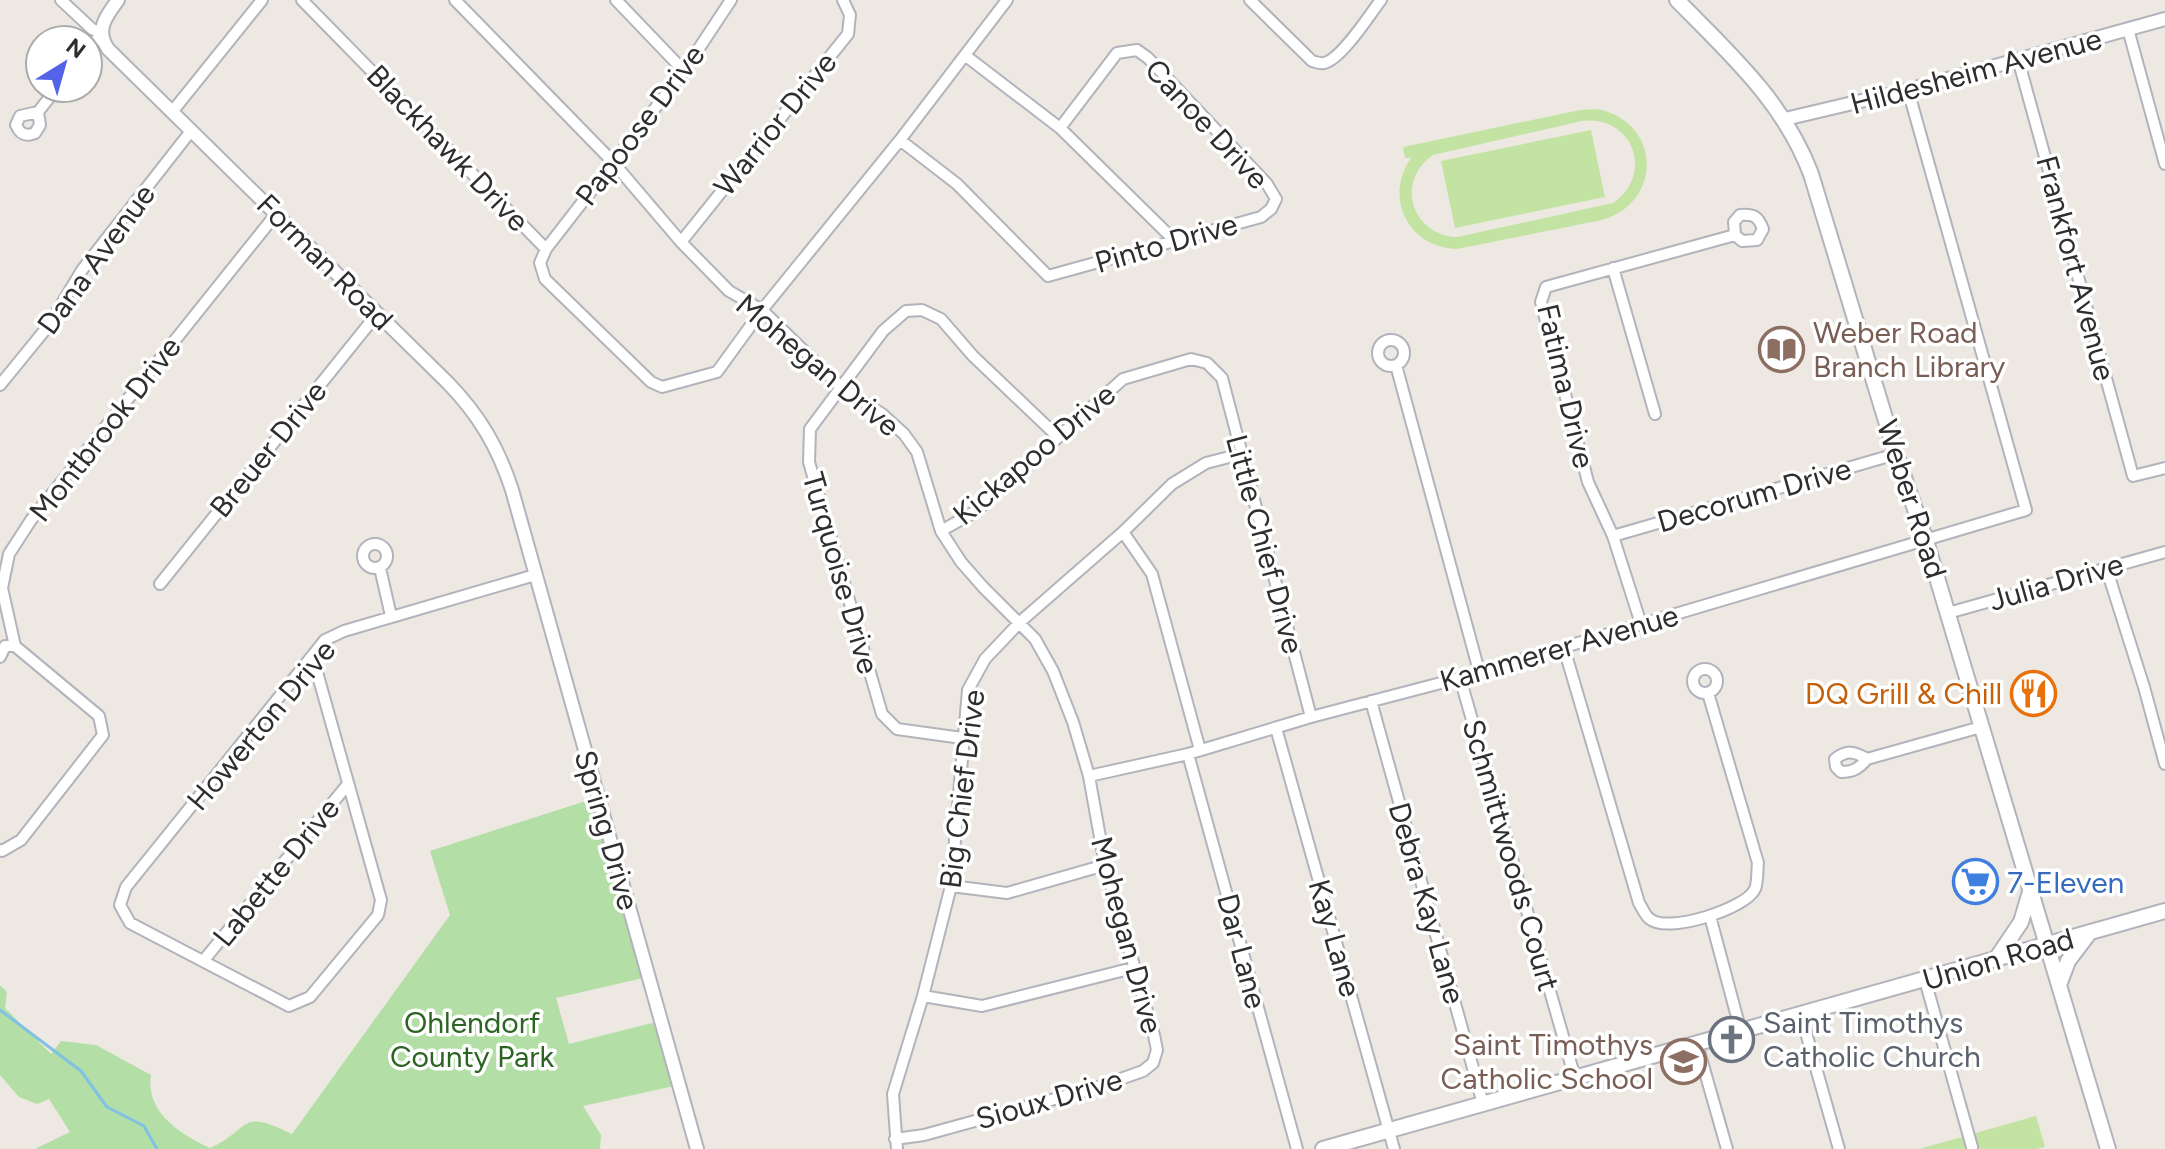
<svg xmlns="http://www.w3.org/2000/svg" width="2165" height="1149" viewBox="0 0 2165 1149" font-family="Figtree,sans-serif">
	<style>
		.green { fill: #b3dea5 }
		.pitch { fill: #c2e3a2; fill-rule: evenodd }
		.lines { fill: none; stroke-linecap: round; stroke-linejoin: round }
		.stream { stroke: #81c1e3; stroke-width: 3 }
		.minor-casing { stroke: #b2b3bc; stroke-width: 14 }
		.tertiary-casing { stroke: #b2b3bc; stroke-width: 16 }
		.secondary-casing { stroke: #b2b3bc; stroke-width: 18 }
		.minor { stroke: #fff; stroke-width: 10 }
		.tertiary { stroke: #fff; stroke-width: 12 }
		.secondary { stroke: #fff; stroke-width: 14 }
		.labels { text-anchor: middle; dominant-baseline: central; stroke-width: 7; stroke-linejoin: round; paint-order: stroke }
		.street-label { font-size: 30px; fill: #2e2e2e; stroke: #fff }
		.education-label { font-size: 30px; fill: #785e54; stroke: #fff; text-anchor: start }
		.food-label { font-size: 30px; fill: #c56008; stroke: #fff; text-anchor: end }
		.shop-label { font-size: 30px; fill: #366cbe; stroke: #fff; text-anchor: start }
		.park-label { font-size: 30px; fill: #2c6523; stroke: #fff }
		.worship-label { font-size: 30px; fill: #5b616d; stroke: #fff; text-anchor: start }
	</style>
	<rect width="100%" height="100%" fill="#ede9e2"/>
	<!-- green -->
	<path class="green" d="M592,799L643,978L556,998L569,1044L656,1022L674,1086L583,1106L601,1135L600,1149H35L70,1132L49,1099L37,1104L19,1097L0,1075V985L7,992L5,1008L51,1054L61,1041L96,1045L151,1075C145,1112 180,1134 210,1148C252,1129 238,1107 292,1134L450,915L430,851Z"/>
	<!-- pitch -->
	<path class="pitch" d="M1597,109C1661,121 1664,202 1602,220L1457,249C1409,248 1383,198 1411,158H1405L1403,147L1580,110ZM1582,121C1633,115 1655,174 1613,203L1457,237C1411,235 1395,181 1433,155Z
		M1591,130L1605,197L1455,228L1441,161Z
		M2036,1116L2045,1147L2036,1149H1919Z"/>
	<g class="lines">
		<!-- stream -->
		<path class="stream" d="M0,1010L81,1071L107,1107L144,1126L157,1149"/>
		<defs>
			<path id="minor" d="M61,0L92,29L102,33L88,50
				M302,0L546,249L540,263L545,279L651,382L662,387L717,372L762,310L900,140L1007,0
				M455,0L612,161L681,242L729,291L762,310L842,388L882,414L904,434L917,452L941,531L961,562L983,587L1035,639L1053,671L1073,722L1089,776L1105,865L1154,1035L1157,1050L1153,1063L1143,1071L1098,1087L924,1135L895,1139
				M616,0L684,71
				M1250,0L1312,61C1316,62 1320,64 1324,63C1341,60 1370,14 1381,0
				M2128,29L2165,164
				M966,56L1060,128L1175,241
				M2018,59L2133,476L2165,468
				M38,112L40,125L35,133C26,137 20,134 16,125L20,116L38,112L57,88
				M172,112L262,0
				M900,140L957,184L1048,276L1261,217L1271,209L1276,199L1267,184L1148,58L1137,50L1117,53L1060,128
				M681,242L848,34L850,15L843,0
				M546,249L684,71L731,0
				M1613,268L1655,414
				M1378 353a13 13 0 1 1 26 0a13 13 0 1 1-26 0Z
				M1396,365L1479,671
				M0,385L49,325L82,270L191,131
				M941,531L976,511L1123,379L1191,359L1207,363L1222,378L1311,717
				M1123,532L1152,574L1200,750
				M1613,536L1896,454
				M363 556a12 12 0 1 1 24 0a12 12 0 1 1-24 0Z
				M2106,567L2144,687L2165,764
				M380,568L391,616
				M160,584L377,314
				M1948,613L2165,552
				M1641,624L1613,536L1588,482L1541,302L1546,287L1735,235L1742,241L1757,240L1763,229C1758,216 1754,214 1740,215L1734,222L1735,235
				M1564,648L1639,903C1642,907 1645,916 1650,919C1667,934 1746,909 1755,889C1758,882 1757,870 1758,863L1708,693
				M0,657L5,646H15L2,588L9,554L31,520L276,214
				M313,658L381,900L378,915L310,997L289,1006L130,923L120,905L126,887L325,640L344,631L535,575
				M1693 681a12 12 0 1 1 24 0a12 12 0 1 1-24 0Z
				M1460,678L1575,1078
				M1371,701L1483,1104
				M1276,728L1394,1149
				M962,738L897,729L882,714L809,462L810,429L883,331L906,311L922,310L941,319L973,356L1057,436
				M1188,754L1297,1149
				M1867,759C1859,768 1854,772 1841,772L1836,767L1835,759C1847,750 1854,751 1867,759L1981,727
				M1089,776L1188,754L1311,717L1460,678L2026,510L1908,90
				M0,850L2,851L21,840L103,735L99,716L15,646
				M951,886L1007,893L1105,865
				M1710,916L1741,1032
				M204,960L348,784
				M1925,980L1972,1147
				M923,996L982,1006L1133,968
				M1801,1015L1839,1149
				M1697,1044L1727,1149
				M897,1149L893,1094L923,996L951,886L968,690L985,659L1020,622L1123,532L1172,484L1206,463L1241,454"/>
			<path id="tertiary" d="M118,0C106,16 95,30 108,49L448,383C479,415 498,447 512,490L697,1149
				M1785,119L1908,90L2165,19"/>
			<path id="secondary" d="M1677,0C1730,54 1784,102 1811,174L1896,454L1926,541L2108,1149
				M1996,959L2021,922L2030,892
				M2059,985L2068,961L2090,932
				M1323,1149L2165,911"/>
		</defs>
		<!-- minor casing -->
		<use href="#minor" class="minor-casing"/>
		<!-- tertiary casing -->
		<use href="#tertiary" class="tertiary-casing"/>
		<!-- secondary casing -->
		<use href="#secondary" class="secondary-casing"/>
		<!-- minor -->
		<use href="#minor" class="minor"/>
		<!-- tertiary -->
		<use href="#tertiary" class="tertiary"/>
		<!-- secondary -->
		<use href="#secondary" class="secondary"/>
	</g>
	<!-- icons -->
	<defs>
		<symbol id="library-ring" viewBox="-11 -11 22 22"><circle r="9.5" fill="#fff" stroke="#8d6e63" stroke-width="1.5"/><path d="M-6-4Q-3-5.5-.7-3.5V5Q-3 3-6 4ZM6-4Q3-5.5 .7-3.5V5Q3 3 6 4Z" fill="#8d6e63"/></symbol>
		<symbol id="restaurant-ring" viewBox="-11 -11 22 22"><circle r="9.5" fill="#fff" stroke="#e8710a" stroke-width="1.5"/><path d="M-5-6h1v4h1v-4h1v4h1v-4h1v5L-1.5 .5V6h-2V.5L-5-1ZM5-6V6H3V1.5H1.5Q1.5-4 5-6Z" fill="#e8710a"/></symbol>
		<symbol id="supermarket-ring" viewBox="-11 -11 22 22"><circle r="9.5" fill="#fff" stroke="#3f7fe0" stroke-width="1.5"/><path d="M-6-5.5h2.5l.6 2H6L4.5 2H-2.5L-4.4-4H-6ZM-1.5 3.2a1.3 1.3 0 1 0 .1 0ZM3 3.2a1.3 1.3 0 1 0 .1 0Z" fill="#3f7fe0"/></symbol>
		<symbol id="church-ring" viewBox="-11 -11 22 22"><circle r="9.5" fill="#fff" stroke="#6b7280" stroke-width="1.5"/><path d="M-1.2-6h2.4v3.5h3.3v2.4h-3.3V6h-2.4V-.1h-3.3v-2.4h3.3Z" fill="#6b7280"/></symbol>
		<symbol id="school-ring" viewBox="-11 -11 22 22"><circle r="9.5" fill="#fff" stroke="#8d6e63" stroke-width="1.5"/><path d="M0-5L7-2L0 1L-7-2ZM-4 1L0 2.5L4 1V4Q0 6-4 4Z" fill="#8d6e63"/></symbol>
	</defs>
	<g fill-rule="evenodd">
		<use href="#library-ring" x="1756" y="324" width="51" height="51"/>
		<use href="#restaurant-ring" x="2008" y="668" width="51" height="51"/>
		<use href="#supermarket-ring" x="1950" y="856" width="51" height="51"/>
		<use href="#church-ring" x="1706" y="1014" width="51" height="51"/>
		<use href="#school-ring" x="1658" y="1036" width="51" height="51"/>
	</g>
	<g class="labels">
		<!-- street labels -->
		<g class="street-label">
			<text transform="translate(1976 71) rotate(-15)">Hildesheim Avenue</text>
			<text transform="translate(775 124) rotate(-51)">Warrior Drive</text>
			<text transform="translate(1207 124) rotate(47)">Canoe Drive</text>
			<text transform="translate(640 125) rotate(-53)">Papoose Drive</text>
			<text transform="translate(448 148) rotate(46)">Blackhawk Drive</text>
			<text transform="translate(1166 243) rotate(-16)">Pinto Drive</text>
			<text transform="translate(96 259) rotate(-54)">Dana Avenue</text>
			<text transform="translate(325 262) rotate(45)">Forman Road</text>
			<text transform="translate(2076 268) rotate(75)">Frankfort Avenue</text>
			<text transform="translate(818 365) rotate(40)">Mohegan Drive</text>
			<text transform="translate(1566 386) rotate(77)">Fatima Drive</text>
			<text transform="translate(105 429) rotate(-52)">Montbrook Drive</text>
			<text transform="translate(268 449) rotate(-51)">Breuer Drive</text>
			<text transform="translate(1034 454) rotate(-40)">Kickapoo Drive</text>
			<text transform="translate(1754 495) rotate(-16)">Decorum Drive</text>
			<text transform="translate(1912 499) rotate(72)">Weber Road</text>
			<text transform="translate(1265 544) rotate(75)">Little Chief Drive</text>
			<text transform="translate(841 573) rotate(74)">Turquoise Drive</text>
			<text transform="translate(2056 582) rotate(-16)">Julia Drive</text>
			<text transform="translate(1559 648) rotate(-16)">Kammerer Avenue</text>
			<text transform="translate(261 725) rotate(-50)">Howerton Drive</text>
			<text transform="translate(962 789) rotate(-83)">Big Chief Drive</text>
			<text transform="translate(607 830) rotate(74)">Spring Drive</text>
			<text transform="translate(1511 855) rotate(74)">Schmittwoods Court</text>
			<text transform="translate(276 872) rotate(-51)">Labette Drive</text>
			<text transform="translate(1427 903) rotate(74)">Debra Kay Lane</text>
			<text transform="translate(1127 935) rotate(75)">Mohegan Drive</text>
			<text transform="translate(1335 938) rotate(74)">Kay Lane</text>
			<text transform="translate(1242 951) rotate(75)">Dar Lane</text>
			<text transform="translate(1998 959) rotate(-16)">Union Road</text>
			<text transform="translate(1049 1099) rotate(-16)">Sioux Drive</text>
		</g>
		<!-- education labels -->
		<g class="education-label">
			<text x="1813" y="332">Weber Road<tspan x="1813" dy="34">Branch Library</tspan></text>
			<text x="1653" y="1044" text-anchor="end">Saint Timothys<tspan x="1653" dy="34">Catholic School</tspan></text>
		</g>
		<!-- food labels -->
		<g class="food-label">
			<text x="2002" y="693">DQ Grill &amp; Chill</text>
		</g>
		<!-- shop labels -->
		<g class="shop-label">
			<text x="2007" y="882">7-Eleven</text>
		</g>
		<!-- park labels -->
		<g class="park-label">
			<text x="472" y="1022">Ohlendorf<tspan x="472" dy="34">County Park</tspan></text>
		</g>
		<!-- worship labels -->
		<g class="worship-label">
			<text x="1763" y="1022">Saint Timothys<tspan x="1763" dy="34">Catholic Church</tspan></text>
		</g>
	</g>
	<!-- north arrow -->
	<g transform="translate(64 64) rotate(37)"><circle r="38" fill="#ffffff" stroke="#ababab" stroke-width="2"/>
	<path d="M0-6L14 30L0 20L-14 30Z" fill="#5464e8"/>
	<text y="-12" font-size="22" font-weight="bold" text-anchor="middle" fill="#2e2e2e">N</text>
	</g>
</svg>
